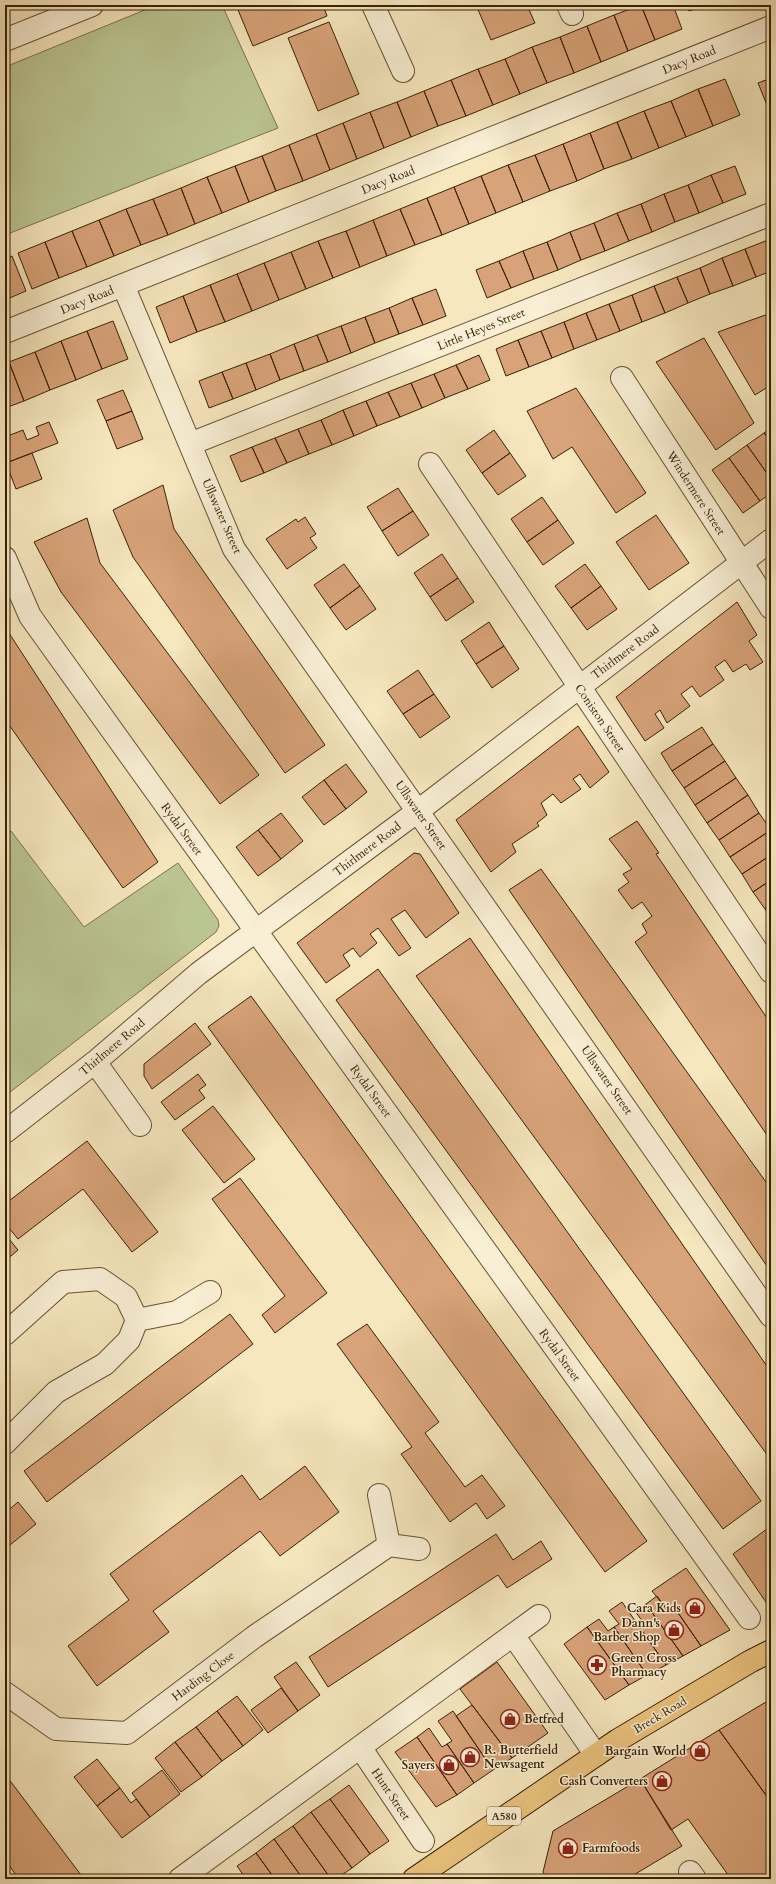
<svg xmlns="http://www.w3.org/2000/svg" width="776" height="1884" viewBox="0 0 776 1884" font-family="Cardo,serif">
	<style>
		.green { fill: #bbc592; stroke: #7a734c }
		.building { fill: #d8a379; stroke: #382105 }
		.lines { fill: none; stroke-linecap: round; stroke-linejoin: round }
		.minor-casing { stroke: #685233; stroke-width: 24 }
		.major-casing { stroke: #382105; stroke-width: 24 }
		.minor { stroke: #f9efd5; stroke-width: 22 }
		.major { stroke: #ebc47f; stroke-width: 22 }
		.labels { text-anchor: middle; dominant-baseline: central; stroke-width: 3; stroke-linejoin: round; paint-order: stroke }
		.shield { fill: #f9efd5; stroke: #725f43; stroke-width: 1 }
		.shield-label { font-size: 11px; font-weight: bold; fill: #382105 }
		.street-label { font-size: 12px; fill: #382105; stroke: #f9efd5 }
		.poi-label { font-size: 12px; font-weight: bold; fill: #382105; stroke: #f9efd5; text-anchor: end }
	</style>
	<rect width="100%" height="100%" fill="#f6e7be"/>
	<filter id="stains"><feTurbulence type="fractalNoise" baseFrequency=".005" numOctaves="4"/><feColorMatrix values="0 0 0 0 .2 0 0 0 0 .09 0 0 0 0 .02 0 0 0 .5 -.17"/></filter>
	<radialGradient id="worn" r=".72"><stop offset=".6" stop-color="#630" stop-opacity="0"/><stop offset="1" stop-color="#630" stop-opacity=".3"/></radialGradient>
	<!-- green -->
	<path class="green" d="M157,5H222L278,128L5,235V67Z
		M11,831L84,927L178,863L218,920L219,926L216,932L5,1096V836Z"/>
	<!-- building -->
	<path class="building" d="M236,5H323L327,16L253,46Z
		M476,5H527L535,23L491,40Z
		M641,5H673L682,29L655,40Z
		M641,5L655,40L628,51L614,15Z
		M686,5H705L689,11Z
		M614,15L628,51L601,62L587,26Z
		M329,22L359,94L318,111L288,38Z
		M587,26L601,62L574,73L560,37Z
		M560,37L574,73L547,83L532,47Z
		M532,47L547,83L520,94L505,59Z
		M505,59L520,94L493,105L478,69Z
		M478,69L493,105L466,116L451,80Z
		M771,78V115L758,83Z
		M725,79L740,115L713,126L698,89Z
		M451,80L466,116L438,126L424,91Z
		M698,89L713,126L686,137L671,101Z
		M424,91L438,126L411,137L397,102Z
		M671,101L686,137L659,148L644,111Z
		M397,102L411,137L384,148L370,112Z
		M644,111L659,148L632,159L617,122Z
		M370,112L384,148L357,159L343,123Z
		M617,122L632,159L604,169L590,133Z
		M343,123L357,159L330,170L316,134Z
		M590,133L604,169L577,181L563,144Z
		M316,134L330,170L303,181L289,145Z
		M563,144L577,181L550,191L535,155Z
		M289,145L303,181L276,191L262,156Z
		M535,155L550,191L523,202L508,165Z
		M262,156L276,191L249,202L235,166Z
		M508,165L523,202L496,213L481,176Z
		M235,166L249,202L222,213L207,177Z
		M735,166L746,194L723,203L711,175Z
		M711,175L723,203L699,213L688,185Z
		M481,176L496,213L469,224L454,187Z
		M207,177L222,213L195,224L181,188Z
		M688,185L699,213L675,222L664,194Z
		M454,187L469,224L442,235L427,198Z
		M181,188L195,224L168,235L153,199Z
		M664,194L675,222L652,232L641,204Z
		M427,198L442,235L415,245L400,209Z
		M153,199L168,235L141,245L126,209Z
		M641,204L652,232L629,241L617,213Z
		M126,209L141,245L114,256L99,220Z
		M400,209L415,245L387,256L373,220Z
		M617,213L629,241L605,251L594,223Z
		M99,220L114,256L87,267L72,231Z
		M373,220L387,256L360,267L346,231Z
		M594,223L605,251L581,260L570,232Z
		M72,231L87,267L59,278L45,242Z
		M346,231L360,267L333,278L318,241Z
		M570,232L581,260L558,270L547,242Z
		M771,239V249L768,240Z
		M768,240L771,249V271L756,277L745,249Z
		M318,241L333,278L306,289L291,252Z
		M45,242L59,278L32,289L18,253Z
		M547,242L558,270L534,279L523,251Z
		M745,249L756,277L733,286L722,258Z
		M523,251L534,279L511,288L499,261Z
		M291,252L306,289L279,300L264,263Z
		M12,256L26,291L5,300V259Z
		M722,258L733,286L710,294L700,268Z
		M499,261L511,288L487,298L476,270Z
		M264,263L279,300L252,311L237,274Z
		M700,268L710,294L688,303L677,277Z
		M237,274L252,311L225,322L210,285Z
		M677,277L688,303L665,313L654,286Z
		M210,285L225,322L197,332L183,296Z
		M654,286L665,313L642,322L632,295Z
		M436,289L446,316L423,325L412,298Z
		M632,295L642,322L620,331L609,304Z
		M183,296L197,332L170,343L156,307Z
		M412,298L423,325L399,334L389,308Z
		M609,304L620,331L597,340L586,313Z
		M389,308L399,334L375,343L365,317Z
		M586,313L597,340L574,349L564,322Z
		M771,313V385L755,395L718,332Z
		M365,317L375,343L351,353L341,326Z
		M113,321L128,359L102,369L87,331Z
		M564,322L574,349L552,358L541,331Z
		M341,326L351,353L328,362L317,335Z
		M87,331L102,369L76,380L61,341Z
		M541,331L552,358L529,367L518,340Z
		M317,335L328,362L304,371L294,344Z
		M704,338L754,423L716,450L656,362Z
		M518,340L529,367L506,376L496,349Z
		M61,341L76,380L50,390L35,352Z
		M294,344L304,371L280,380L270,354Z
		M35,352L50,390L24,401L9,362Z
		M270,354L280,380L256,390L246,363Z
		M479,355L490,380L468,389L456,365Z
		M9,362L24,401L5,408V364Z
		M246,363L256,390L233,399L222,372Z
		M456,365L468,389L445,398L434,374Z
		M222,372L233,399L209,408L199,381Z
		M434,374L445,398L422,408L411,383Z
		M411,383L422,408L400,417L388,392Z
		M576,388L646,493L616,513L572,447L553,459L527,411Z
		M123,390L132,411L106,421L97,400Z
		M388,392L400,417L377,426L366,401Z
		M366,401L377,426L354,436L343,410Z
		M343,410L354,436L332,445L321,420Z
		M132,411L143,439L117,449L106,421Z
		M321,420L332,445L309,454L298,429Z
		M49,422L58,443L6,463L5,437L23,430L27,440L39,435L36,427Z
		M771,428V442L764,433Z
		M298,429L309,454L287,463L275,438Z
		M494,430L510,453L482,473L466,450Z
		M764,433L771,442V479L747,445Z
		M275,438L287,463L264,473L252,447Z
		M747,445L771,479V493L760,501L729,458Z
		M252,447L264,473L241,482L230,456Z
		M32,453L42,479L16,489L6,463Z
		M510,453L526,476L498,495L482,473Z
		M729,458L760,501L743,513L712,470Z
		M163,485L174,529L325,745L285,773L133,557L113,510Z
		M398,488L413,511L382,531L367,507Z
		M542,497L558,520L527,542L511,519Z
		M413,511L429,535L398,556L382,531Z
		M656,515L689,563L649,590L616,542Z
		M305,517L316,534L310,538L317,548L287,569L266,539L296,519L298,522Z
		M87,518L100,563L259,775L220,804L61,592L34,542Z
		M558,520L574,543L543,565L527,542Z
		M442,554L458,578L430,597L414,573Z
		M344,564L360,586L330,608L314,585Z
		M585,564L601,586L571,608L555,586Z
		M458,578L474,602L446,621L430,597Z
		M360,586L376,609L346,630L330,608Z
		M601,586L617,609L587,630L571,608Z
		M737,602L757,635L749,641L763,662L750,670L746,664L733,672L725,660L715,667L724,680L700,697L692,686L681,694L690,706L667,723L660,710L655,714L664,728L645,741L616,697Z
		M489,622L504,646L476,664L461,641Z
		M5,627L158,862L123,888L5,719Z
		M504,646L519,669L492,688L476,664Z
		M418,670L434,694L403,714L387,691Z
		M434,694L450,717L420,738L403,714Z
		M578,726L609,772L590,788L580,774L573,779L581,789L561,803L553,794L541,803L547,815L537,823L539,826L512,844L516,852L491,872L456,820Z
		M702,727L713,744L672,771L661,753Z
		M713,744L725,761L684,788L672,771Z
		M725,761L736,778L695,805L684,788Z
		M346,764L367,792L346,809L324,780Z
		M736,778L748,795L707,823L695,805Z
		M324,780L346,809L324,825L302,797Z
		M748,795L759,813L719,840L707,823Z
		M281,813L303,841L281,859L258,830Z
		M759,813L771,830L730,857L719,840Z
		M637,821L659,853L656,854L771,1024V1141L635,942L647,933L642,924L652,916L642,902L632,909L618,890L629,882L623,874L632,869L609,839Z
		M258,830L281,859L258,876L236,847Z
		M771,830V855L742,874L730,857Z
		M414,853L420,854L459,913L426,938L405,910L391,919L411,948L399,956L378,928L370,934L377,943L360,957L353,948L343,955L350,966L326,983L297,943Z
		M771,855V880L753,892L742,874Z
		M541,869L771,1189V1272L509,890Z
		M771,880V905L765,909L753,892Z
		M771,905V918L765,909Z
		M470,938L771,1372V1460L416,976Z
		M378,969L761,1501L723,1529L336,1000Z
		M251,996L647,1541L605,1572L208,1027Z
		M195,1023L211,1044L152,1089L144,1076V1064Z
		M198,1074L206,1085L199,1090L205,1098L175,1120L161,1102Z
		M213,1106L255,1159L224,1183L182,1130Z
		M87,1141L158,1232L132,1252L83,1189L18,1239L5,1223V1204Z
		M240,1178L327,1293L275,1333L262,1315L285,1296L212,1199Z
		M5,1234L18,1250L5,1261Z
		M230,1314L253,1344L47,1502L24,1471Z
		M367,1324L439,1422L425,1433L465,1487L482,1475L505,1506L487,1519L476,1503L450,1522L401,1454L412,1447L337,1344Z
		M305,1466L339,1512L280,1556L260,1531L153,1611L169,1632L97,1686L68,1646L129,1600L110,1574L242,1475L260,1500Z
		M18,1502L36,1524L5,1549V1513Z
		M771,1526V1608H770L733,1554Z
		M496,1534L513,1560L541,1541L552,1559L507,1588L498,1575L328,1687L309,1657Z
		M686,1568L730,1630L701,1646L674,1607L668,1611L652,1591Z
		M657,1596L668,1611L674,1607L701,1646L683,1656L646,1604Z
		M622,1602L666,1665L647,1675L614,1627L619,1624L609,1611Z
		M646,1604L683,1656L666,1665L640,1628L645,1625L635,1611Z
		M599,1619L608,1631L614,1627L647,1675L629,1685L587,1627Z
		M587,1627L629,1685L605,1700L564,1644Z
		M296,1662L320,1695L298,1711L274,1677Z
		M497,1662L548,1733L512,1758L460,1689Z
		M281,1688L298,1711L268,1733L251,1710Z
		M237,1696L263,1730L243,1746L217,1711Z
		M771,1699V1797L768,1798L719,1730Z
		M472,1705L512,1758L493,1770L456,1716Z
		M217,1711L243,1746L222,1761L196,1727Z
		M453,1711L493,1770L474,1783L447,1744L452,1741L438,1721Z
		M196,1727L222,1761L202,1777L175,1742Z
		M429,1728L442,1747L447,1744L474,1783L457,1795L417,1737Z
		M719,1730L771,1802V1879H731L688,1819L671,1830L640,1779Z
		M417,1737L457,1795L436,1807L395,1752Z
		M175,1742L202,1777L181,1792L155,1758Z
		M97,1759L120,1788L97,1806L74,1777Z
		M162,1770L180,1794L150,1817L132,1793Z
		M5,1774L84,1879H19L5,1860Z
		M640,1779L682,1846L627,1879H547L543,1872L553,1831Z
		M349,1785L389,1841L370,1854L330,1799Z
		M120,1788L131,1803L136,1799L150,1817L122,1838L97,1806Z
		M330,1799L370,1854L352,1868L311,1812Z
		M311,1812L352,1868L336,1879H331L293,1826Z
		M293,1826L331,1879H303L274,1839Z
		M274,1839L303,1879H275L256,1853Z
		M256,1853L275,1879H246L237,1866Z"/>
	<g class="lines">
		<defs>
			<path id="minor" d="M373,5L403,71
				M568,5L572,14
				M5,40L92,5
				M123,285L234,549L771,1316
				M5,332L771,27
				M622,378L771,608
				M190,444L771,214
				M430,464L771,972
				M5,558L30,616L749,1618
				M95,1062L140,1125
				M5,1132L95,1062L199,973L418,811L771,540
				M5,1334L63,1282L100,1279L126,1297L137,1320L177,1312L210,1292
				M5,1443L56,1392L105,1364L129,1340L137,1320
				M379,1495L389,1545L419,1549
				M513,1635L596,1755
				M5,1693L56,1729L127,1733L254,1637L389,1545
				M360,1747L423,1841
				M690,1872L695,1879
				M180,1879L539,1616"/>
			<path id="major" d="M414,1879L618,1740L751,1661L771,1651"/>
		</defs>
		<!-- minor casing -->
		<use href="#minor" class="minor-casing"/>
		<!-- major casing -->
		<use href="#major" class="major-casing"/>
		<!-- minor -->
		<use href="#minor" class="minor"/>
		<!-- major -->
		<use href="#major" class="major"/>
	</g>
	<!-- icons -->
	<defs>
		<symbol id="shop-ring" viewBox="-11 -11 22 22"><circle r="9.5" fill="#f9efd5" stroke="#8f2418" stroke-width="1.5"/><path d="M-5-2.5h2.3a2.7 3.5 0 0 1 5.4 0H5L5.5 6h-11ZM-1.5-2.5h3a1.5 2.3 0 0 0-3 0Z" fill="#8f2418"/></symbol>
		<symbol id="pharmacy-ring" viewBox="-11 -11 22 22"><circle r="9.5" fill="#f9efd5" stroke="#8f2418" stroke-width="1.5"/><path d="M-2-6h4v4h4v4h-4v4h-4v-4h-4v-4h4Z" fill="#8f2418"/></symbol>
	</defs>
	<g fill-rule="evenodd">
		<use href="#shop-ring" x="684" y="1597" width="22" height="22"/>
		<use href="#shop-ring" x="663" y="1619" width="22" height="22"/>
		<use href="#pharmacy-ring" x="586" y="1654" width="22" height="22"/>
		<use href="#shop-ring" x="499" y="1708" width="22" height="22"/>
		<use href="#shop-ring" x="689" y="1740" width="22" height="22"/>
		<use href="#shop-ring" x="459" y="1746" width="22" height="22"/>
		<use href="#shop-ring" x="438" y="1754" width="22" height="22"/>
		<use href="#shop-ring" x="651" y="1770" width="22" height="22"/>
		<use href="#shop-ring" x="557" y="1837" width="22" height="22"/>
	</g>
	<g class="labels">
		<!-- shield labels -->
		<rect class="shield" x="487" y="1807" width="34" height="18" rx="3"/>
		<g class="shield-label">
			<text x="504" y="1816">A580</text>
		</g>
		<!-- street labels -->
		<g class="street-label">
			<text transform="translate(689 60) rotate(-22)">Dacy Road</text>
			<text transform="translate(388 180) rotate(-22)">Dacy Road</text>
			<text transform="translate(87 300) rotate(-22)">Dacy Road</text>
			<text transform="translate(481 329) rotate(-22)">Little Heyes Street</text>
			<text transform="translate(696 493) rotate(57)">Windermere Street</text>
			<text transform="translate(222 516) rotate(66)">Ullswater Street</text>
			<text transform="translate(625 652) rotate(-37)">Thirlmere Road</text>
			<text transform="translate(600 718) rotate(56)">Coniston Street</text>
			<text transform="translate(421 815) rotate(55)">Ullswater Street</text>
			<text transform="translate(182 829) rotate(54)">Rydal Street</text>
			<text transform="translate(367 849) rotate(-37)">Thirlmere Road</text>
			<text transform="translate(112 1047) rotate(-40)">Thirlmere Road</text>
			<text transform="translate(607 1080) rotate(55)">Ullswater Street</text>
			<text transform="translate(371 1091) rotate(54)">Rydal Street</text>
			<text transform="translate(560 1355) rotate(54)">Rydal Street</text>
			<text transform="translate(203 1676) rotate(-37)">Harding Close</text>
			<text transform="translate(660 1715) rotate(-31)">Breck Road</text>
			<text transform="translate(391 1794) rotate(56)">Hunt Street</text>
		</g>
		<!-- poi labels -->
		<g class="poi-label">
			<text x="681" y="1608">Cara Kids</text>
			<text x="660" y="1623">Dann's<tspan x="660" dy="14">Barber Shop</tspan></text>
			<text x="611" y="1658" text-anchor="start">Green Cross<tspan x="611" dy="14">Pharmacy</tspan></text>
			<text x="524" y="1719" text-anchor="start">Betfred</text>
			<text x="484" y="1750" text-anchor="start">R. Butterfield<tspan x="484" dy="14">Newsagent</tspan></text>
			<text x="686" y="1751">Bargain World</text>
			<text x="435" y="1765">Sayers</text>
			<text x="648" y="1781">Cash Converters</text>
			<text x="582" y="1848" text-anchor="start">Farmfoods</text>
		</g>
	</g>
	<!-- margin -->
	<rect width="776" height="1884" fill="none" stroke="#f6e7be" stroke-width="20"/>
	<rect x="6" y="6" width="764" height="1872" fill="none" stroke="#382105" stroke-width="2"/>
	<rect x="10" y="10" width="756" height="1864" fill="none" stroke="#382105"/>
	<rect width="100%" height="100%" filter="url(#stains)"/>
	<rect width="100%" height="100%" fill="url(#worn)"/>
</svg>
